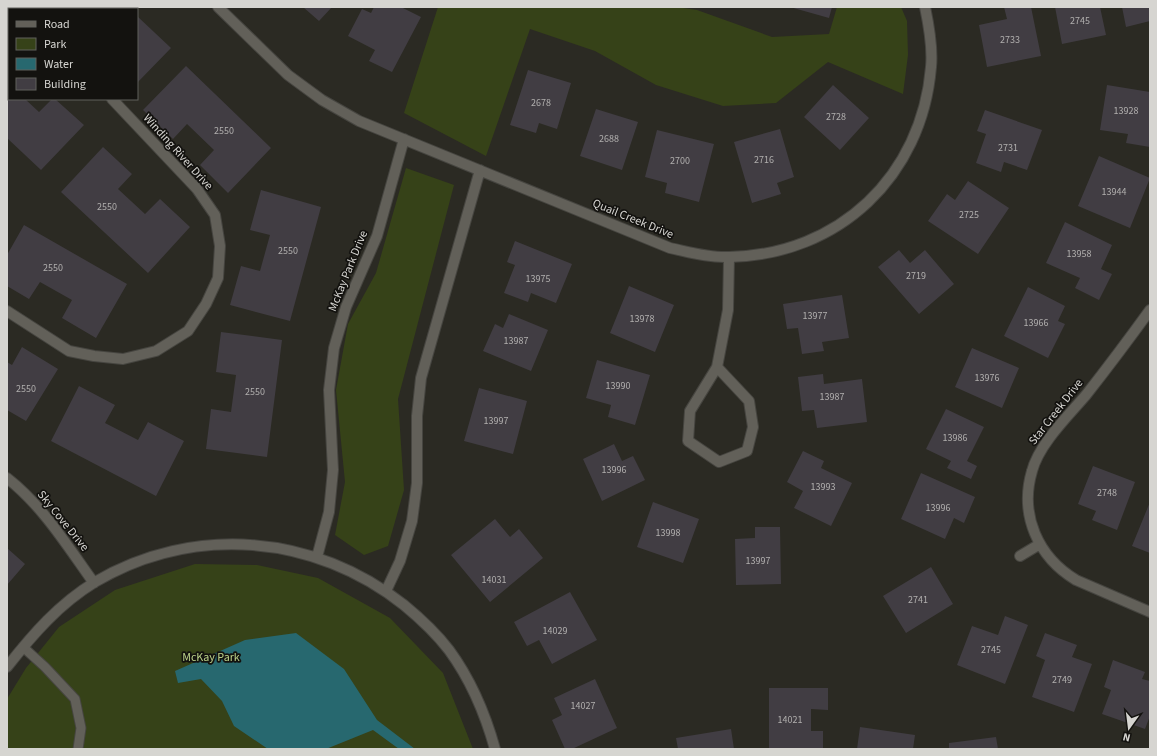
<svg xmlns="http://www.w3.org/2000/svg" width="1157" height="756" viewBox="0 0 1157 756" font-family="'Source Sans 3',sans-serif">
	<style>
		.green { fill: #364218 }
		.water { fill: #27686f }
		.building { fill: #413d43 }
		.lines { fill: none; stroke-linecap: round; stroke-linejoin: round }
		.lane-casing { stroke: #464540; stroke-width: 11 }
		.street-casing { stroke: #464540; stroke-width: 12 }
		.lane { stroke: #626059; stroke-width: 9 }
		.street { stroke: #626059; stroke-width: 10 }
		.labels { text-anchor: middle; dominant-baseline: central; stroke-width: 3.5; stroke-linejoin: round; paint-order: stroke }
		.number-label { font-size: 10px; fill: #b1afae }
		.street-label { font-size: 12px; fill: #d6d5d1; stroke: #13120f }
		.park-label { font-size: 12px; fill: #bad089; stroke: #13120f }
	</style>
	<rect width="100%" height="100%" fill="#2b2a23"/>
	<!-- green -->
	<path class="green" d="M438,7H676L697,10L772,37L829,34L837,7H901L907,21L908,55L903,94L828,62L776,103L723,106L656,85L595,51L530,29L486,156L404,113Z
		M406,168L454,185L398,399L404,490L388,546L364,555L335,535L345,482L336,390L348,324L376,273Z
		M195,564L257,565L318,578L390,618L443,673L473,749H7V699L26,668L59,627L115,590Z"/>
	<!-- water -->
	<path class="water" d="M296,633L344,669L377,720L415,749H399L373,730L326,749H268L234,726L222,701L201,679L178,683L175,671L245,640Z"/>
	<!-- building -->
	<path class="building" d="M45,7H128L130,9H43Z
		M303,7H332L319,21Z
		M374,7H401L421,17L392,72L369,61L375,50L348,36L362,9L371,13Z
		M790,7H832L829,18Z
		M1004,7H1031L1041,56L987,67L979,25L1007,19Z
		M1055,7H1100L1106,35L1062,44Z
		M1122,7H1150V21L1126,27Z
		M137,16L171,48L137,83Z
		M7,54L9,56V99H25L39,112L52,99H55L84,125L41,170L7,138Z
		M186,66L271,148L228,193L200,165L214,150L187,124L173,139L143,110Z
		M528,70L571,83L557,129L539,123L536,133L510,125Z
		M833,85L869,118L840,150L804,117Z
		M1107,85L1150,92V147L1126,143L1128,134L1100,130Z
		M596,109L638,122L622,170L580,156Z
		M985,110L1042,130L1027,170L1004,162L1001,172L976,163L986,134L977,131Z
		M780,129L794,177L777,183L781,194L752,203L734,142Z
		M657,130L714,144L699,202L665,193L667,183L645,177Z
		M103,147L132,174L118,189L145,214L160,199L190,227L148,273L61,192Z
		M1099,156L1150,178L1130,228L1078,206Z
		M968,181L1009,208L978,254L928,221L947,194L955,200Z
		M261,190L321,207L290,321L230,305L241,266L260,271L270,235L250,230Z
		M1065,222L1112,245L1101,269L1112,274L1099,300L1075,288L1080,278L1046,263Z
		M24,225L127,284L96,338L62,318L72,300L40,282L29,299L7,286V255Z
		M515,241L572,264L556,303L531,293L528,302L504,293L515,265L507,262Z
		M899,250L910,263L925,250L954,284L919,314L878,267Z
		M629,286L674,305L655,352L610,333Z
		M1028,287L1065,306L1058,321L1065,324L1048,358L1004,336Z
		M842,295L849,338L822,342L824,351L802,354L798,328L787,329L783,304Z
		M509,314L548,330L531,371L483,351L495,324L503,328Z
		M221,332L282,340L267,457L206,449L211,409L231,412L236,375L216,372Z
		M22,347L58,369L26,421L7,410V362L12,365Z
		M972,348L1019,368L1002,408L955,387Z
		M597,360L650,375L635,425L608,417L611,405L586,398Z
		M823,374L824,384L862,379L867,422L817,428L814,410L802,411L798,377Z
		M79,386L115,405L105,423L138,440L148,422L184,441L156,496L51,441Z
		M479,388L527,401L513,454L464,441Z
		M946,409L984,427L967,461L977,466L971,479L947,468L951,461L926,449Z
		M614,444L622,461L633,456L645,480L602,501L583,459Z
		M803,451L824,461L821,468L852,483L831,526L794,508L803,491L787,482Z
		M1093,466L1135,482L1117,530L1092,520L1096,511L1078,504Z
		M921,473L975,497L964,523L954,518L945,539L901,519Z
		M653,502L699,519L683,563L637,547Z
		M1150,502V553L1132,546Z
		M495,519L510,537L519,529L543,558L490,602L451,555Z
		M755,527H780L781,584L736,585L735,539L755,538Z
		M7,548L25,564L7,585Z
		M931,567L953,604L906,633L883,596Z
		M570,592L597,640L552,664L539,640L527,646L514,622Z
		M1005,616L1028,625L1005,684L957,665L972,626L998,635Z
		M1045,633L1077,645L1072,657L1092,664L1074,712L1032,697L1045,660L1036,656Z
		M1113,660L1145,672L1142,679L1150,681V716L1145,729L1102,714L1111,690L1104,687Z
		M595,679L617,728L572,749H565L552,720L562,715L554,698Z
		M769,688H828V710L811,709V731H823V749H769Z
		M860,727L915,735L913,749H857Z
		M731,729L734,749H678L676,738Z
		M996,737L998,749H949V743Z"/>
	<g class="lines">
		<defs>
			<path id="lane" d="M23,647L45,667L75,699L81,728L78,749"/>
			<path id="street" d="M25,7L27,9
				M218,7L288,75L322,100L359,121L670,248C689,252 709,258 729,257C839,255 922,176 931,67C933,47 929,26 925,7
				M1150,310C1129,339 1108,367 1086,395C1068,416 1039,444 1032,471C1019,515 1038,557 1076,580L1150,612
				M7,311L69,351L94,356L123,359L156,351L188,331L206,304L218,278L220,246L215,215L197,189L112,99
				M717,367L749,401L753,427L747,451L719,462L688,441L690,411L717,367L728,310L729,257
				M7,478C43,506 68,547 94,583
				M1020,556L1040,544
				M317,557L329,512L333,470L329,390L334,348L346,307L377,236L404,139
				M386,591L400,561L412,521L417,483V416L421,378L480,170
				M7,667C33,634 59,604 95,582C194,524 315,534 404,605C421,619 436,633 449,650C471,680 485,713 495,749"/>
		</defs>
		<!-- lane casing -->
		<use href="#lane" class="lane-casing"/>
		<!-- street casing -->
		<use href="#street" class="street-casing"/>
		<!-- lane -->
		<use href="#lane" class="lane"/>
		<!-- street -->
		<use href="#street" class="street"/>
	</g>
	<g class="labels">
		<!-- number labels -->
		<g class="number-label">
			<text x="1080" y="21">2745</text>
			<text x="1010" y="40">2733</text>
			<text x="541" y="103">2678</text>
			<text x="1126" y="111">13928</text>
			<text x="836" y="117">2728</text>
			<text x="224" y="131">2550</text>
			<text x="609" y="139">2688</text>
			<text x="1008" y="148">2731</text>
			<text x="764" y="160">2716</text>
			<text x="680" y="161">2700</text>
			<text x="1114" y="192">13944</text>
			<text x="107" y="207">2550</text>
			<text x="969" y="215">2725</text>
			<text x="288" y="251">2550</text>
			<text x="1079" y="254">13958</text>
			<text x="53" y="268">2550</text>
			<text x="916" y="276">2719</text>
			<text x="538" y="279">13975</text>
			<text x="815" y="316">13977</text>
			<text x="642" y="319">13978</text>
			<text x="1036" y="323">13966</text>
			<text x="516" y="341">13987</text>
			<text x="987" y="378">13976</text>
			<text x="618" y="386">13990</text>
			<text x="26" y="389">2550</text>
			<text x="255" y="392">2550</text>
			<text x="832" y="397">13987</text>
			<text x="496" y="421">13997</text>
			<text x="955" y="438">13986</text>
			<text x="614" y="470">13996</text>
			<text x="823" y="487">13993</text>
			<text x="1107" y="493">2748</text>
			<text x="938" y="508">13996</text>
			<text x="668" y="533">13998</text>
			<text x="758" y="561">13997</text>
			<text x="494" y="580">14031</text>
			<text x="918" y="600">2741</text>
			<text x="555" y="631">14029</text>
			<text x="991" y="650">2745</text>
			<text x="1062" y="680">2749</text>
			<text x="583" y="706">14027</text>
			<text x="790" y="720">14021</text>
		</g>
		<!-- street labels -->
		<g class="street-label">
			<text transform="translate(178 152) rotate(48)">Winding River Drive</text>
			<text transform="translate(633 219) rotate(22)">Quail Creek Drive</text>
			<text transform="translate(348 271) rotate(-68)">McKay Park Drive</text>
			<text transform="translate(1056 412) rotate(-52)">Star Creek Drive</text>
			<text transform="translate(63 521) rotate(51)">Sky Cove Drive</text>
		</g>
		<!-- park labels -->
		<g class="park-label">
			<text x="211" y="657">McKay Park</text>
		</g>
	</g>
	<!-- border -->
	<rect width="1157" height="756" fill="none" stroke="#d6d5d1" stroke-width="16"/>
	<!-- legend -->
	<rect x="8" y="8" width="130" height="92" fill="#13120f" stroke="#61605d"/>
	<rect x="16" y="21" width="20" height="6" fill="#626059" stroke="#61605d"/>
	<text x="44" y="28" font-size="12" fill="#d6d5d1">Road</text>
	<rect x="16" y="38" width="20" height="12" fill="#364218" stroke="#61605d"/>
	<text x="44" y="48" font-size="12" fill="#d6d5d1">Park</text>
	<rect x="16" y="58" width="20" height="12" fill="#27686f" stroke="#61605d"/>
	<text x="44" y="68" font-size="12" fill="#d6d5d1">Water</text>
	<rect x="16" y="78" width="20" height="12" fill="#413d43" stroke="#61605d"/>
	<text x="44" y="88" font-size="12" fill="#d6d5d1">Building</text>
	<!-- north arrow -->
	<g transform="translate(1129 728) rotate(194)" stroke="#13120f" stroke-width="3" paint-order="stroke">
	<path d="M0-3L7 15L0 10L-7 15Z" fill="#d6d5d1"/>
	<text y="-6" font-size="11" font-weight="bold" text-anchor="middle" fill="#d6d5d1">N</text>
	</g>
</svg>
